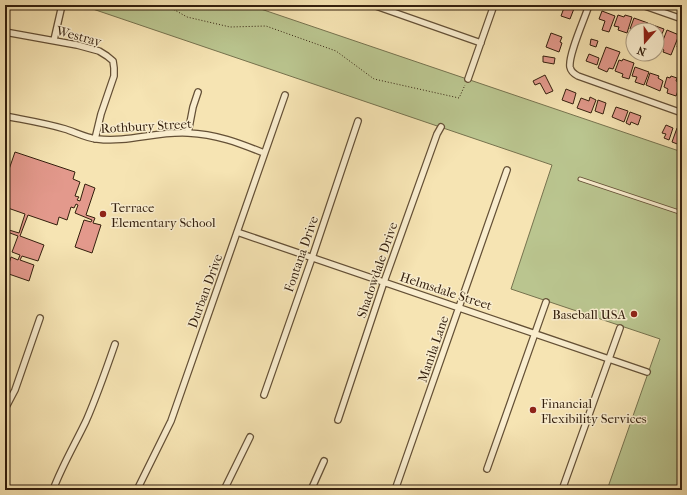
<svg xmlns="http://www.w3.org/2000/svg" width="687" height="495" viewBox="0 0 687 495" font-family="'IM FELL French Canon',serif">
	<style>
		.green { fill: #bac58f; stroke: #76724e }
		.building { fill: #e3998c; stroke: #331f0d }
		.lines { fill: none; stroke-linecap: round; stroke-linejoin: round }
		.lane-casing { stroke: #645036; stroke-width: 5 }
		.street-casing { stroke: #645036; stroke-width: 8 }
		.path { stroke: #331f0d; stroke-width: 1; stroke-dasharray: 1 2; stroke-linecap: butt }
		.lane { stroke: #f9edce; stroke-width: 3 }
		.street { stroke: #f9edce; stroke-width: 5.5 }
		.poi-dot { fill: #8f2418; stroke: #f9edce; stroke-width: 1.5 }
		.labels { text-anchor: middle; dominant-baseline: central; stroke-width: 3; stroke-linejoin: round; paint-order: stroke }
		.street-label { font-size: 13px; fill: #331f0d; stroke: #f9edce }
		.poi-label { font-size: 13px; fill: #331f0d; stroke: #f9edce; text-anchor: start }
	</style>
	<rect width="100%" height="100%" fill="#f6e4b3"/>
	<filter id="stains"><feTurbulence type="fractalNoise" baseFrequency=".005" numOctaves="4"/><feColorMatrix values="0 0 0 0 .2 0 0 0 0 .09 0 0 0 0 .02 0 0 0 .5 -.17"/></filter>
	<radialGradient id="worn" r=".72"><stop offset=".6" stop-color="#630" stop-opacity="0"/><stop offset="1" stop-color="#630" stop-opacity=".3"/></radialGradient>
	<!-- green -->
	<path class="green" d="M81,5H249L682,152V490H607L660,339L511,289L552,165Z"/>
	<!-- building -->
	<path class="building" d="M565,5L575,6L570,19L561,16Z
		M602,11L615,16L609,32L602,30L605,21L599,19Z
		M618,15L624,17L625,15L632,17L627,33L618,30L619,27L614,26Z
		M634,18L648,23L646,30L630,29Z
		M650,24L664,29L660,39L657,38V30H648Z
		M667,30L679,35L671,55L663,52L664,50L660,48Z
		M551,33L562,37L560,42L562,43L559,52L546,47Z
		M681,35H682V49L677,47Z
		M591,39L598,41L596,47L590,45Z
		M606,47L620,52L613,69L609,68L607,72L598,68Z
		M589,54L599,58L597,65L586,61Z
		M543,56L555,58L554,64L543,62Z
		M623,59L634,63L629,79L622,77L623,74L615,71L619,60L622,61Z
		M635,67L649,72L644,85L635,82L637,77L632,76Z
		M650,73L659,76L658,78L663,81L660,91L646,85Z
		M545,75L553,91L546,94L540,83L535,85L533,81Z
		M671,76L677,78L676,81L681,83L676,96L667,93L668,89L664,87L667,77L670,78Z
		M682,85V98L678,96Z
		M566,89L576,93L573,104L562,100Z
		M590,97L596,100L591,113L577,108L581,98L589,101Z
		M598,100L606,103L603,114L595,111Z
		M616,107L628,111L624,122L612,117Z
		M630,112L641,116L638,125L631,122L630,125L626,123Z
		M666,125L673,128L669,140L664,138L666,134L662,133Z
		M677,128L682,129V140L680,145L672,142Z
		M15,152L75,172L73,179L80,182L75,196L79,197L77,200L80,201L85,184L95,188L86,215L95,218L93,223L101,225L92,253L75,247L84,220L91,222L92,220L75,213L78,205L76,204L74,208L71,207L67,220L59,217L57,225L28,215L20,236L44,245L38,261L22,256L20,260L34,265L29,281L6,273L11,257L18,260L20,255L12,252L18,236L10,233L5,238V234L9,230L19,233L25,214L5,207V181Z
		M5,242L9,243L5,255Z"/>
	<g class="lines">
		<defs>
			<path id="lane" d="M580,179L682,213"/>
			<path id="street" d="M373,5L481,43
				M589,5C585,18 568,55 570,67C571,72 574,74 578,76L682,113
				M642,5L682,19
				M5,32L77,45L99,51L107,56L113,61L114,68V76L101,114L95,139
				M54,40L62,5
				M468,79L494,5
				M5,116C25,120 45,123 65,129C75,132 86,138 97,139C128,143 157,131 188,133C216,134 239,143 264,153
				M188,133L193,107L198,92
				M237,232L647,372
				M264,395L312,258L358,121
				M5,409L15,390L40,318
				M338,420L384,282L437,134L441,127
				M487,469L546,302
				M53,490C62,466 75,444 86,421C97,396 106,370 115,344
				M137,490L171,421L285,95
				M224,490L250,437
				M311,490L324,461
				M395,490L507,170
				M562,490L620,328"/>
		</defs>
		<!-- lane casing -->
		<use href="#lane" class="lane-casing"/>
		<!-- street casing -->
		<use href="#street" class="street-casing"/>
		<!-- path -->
		<path class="path" d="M166,5L187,17L230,27L266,26L336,51L374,79L459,98L465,85"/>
		<!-- lane -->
		<use href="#lane" class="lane"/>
		<!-- street -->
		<use href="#street" class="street"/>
	</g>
	<!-- markers -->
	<g class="poi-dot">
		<circle cx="103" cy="214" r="4"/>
		<circle cx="634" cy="314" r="4"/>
		<circle cx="533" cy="410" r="4"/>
	</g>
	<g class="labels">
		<!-- street labels -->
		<g class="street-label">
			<text transform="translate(79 36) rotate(15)">Westray</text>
			<text transform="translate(146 126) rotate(-3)">Rothbury Street</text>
			<text transform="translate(301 254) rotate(-71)">Fontana Drive</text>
			<text transform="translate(377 270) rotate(-71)">Shadowdale Drive</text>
			<text transform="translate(205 291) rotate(-70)">Durban Drive</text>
			<text transform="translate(446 291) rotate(18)">Helmsdale Street</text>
			<text transform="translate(433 349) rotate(-71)">Manila Lane</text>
		</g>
		<!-- poi labels -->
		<g class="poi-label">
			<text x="111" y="207">Terrace<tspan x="111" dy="15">Elementary School</tspan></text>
			<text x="626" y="314" text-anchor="end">Baseball USA</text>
			<text x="541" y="403">Financial<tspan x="541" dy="15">Flexibility Services</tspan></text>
		</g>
	</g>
	<!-- margin -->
	<rect width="687" height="495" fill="none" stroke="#f6e4b3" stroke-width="20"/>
	<rect x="6" y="6" width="675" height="483" fill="none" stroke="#331f0d" stroke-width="2"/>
	<rect x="10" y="10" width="667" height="475" fill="none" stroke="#331f0d"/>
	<!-- north arrow -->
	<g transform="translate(645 42) rotate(200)"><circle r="19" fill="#f9edce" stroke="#aa9b81"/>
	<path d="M0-3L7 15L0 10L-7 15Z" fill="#8f2418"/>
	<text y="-6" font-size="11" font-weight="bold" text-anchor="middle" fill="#331f0d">N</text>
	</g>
	<rect width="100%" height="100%" filter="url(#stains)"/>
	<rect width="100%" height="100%" fill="url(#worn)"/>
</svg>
